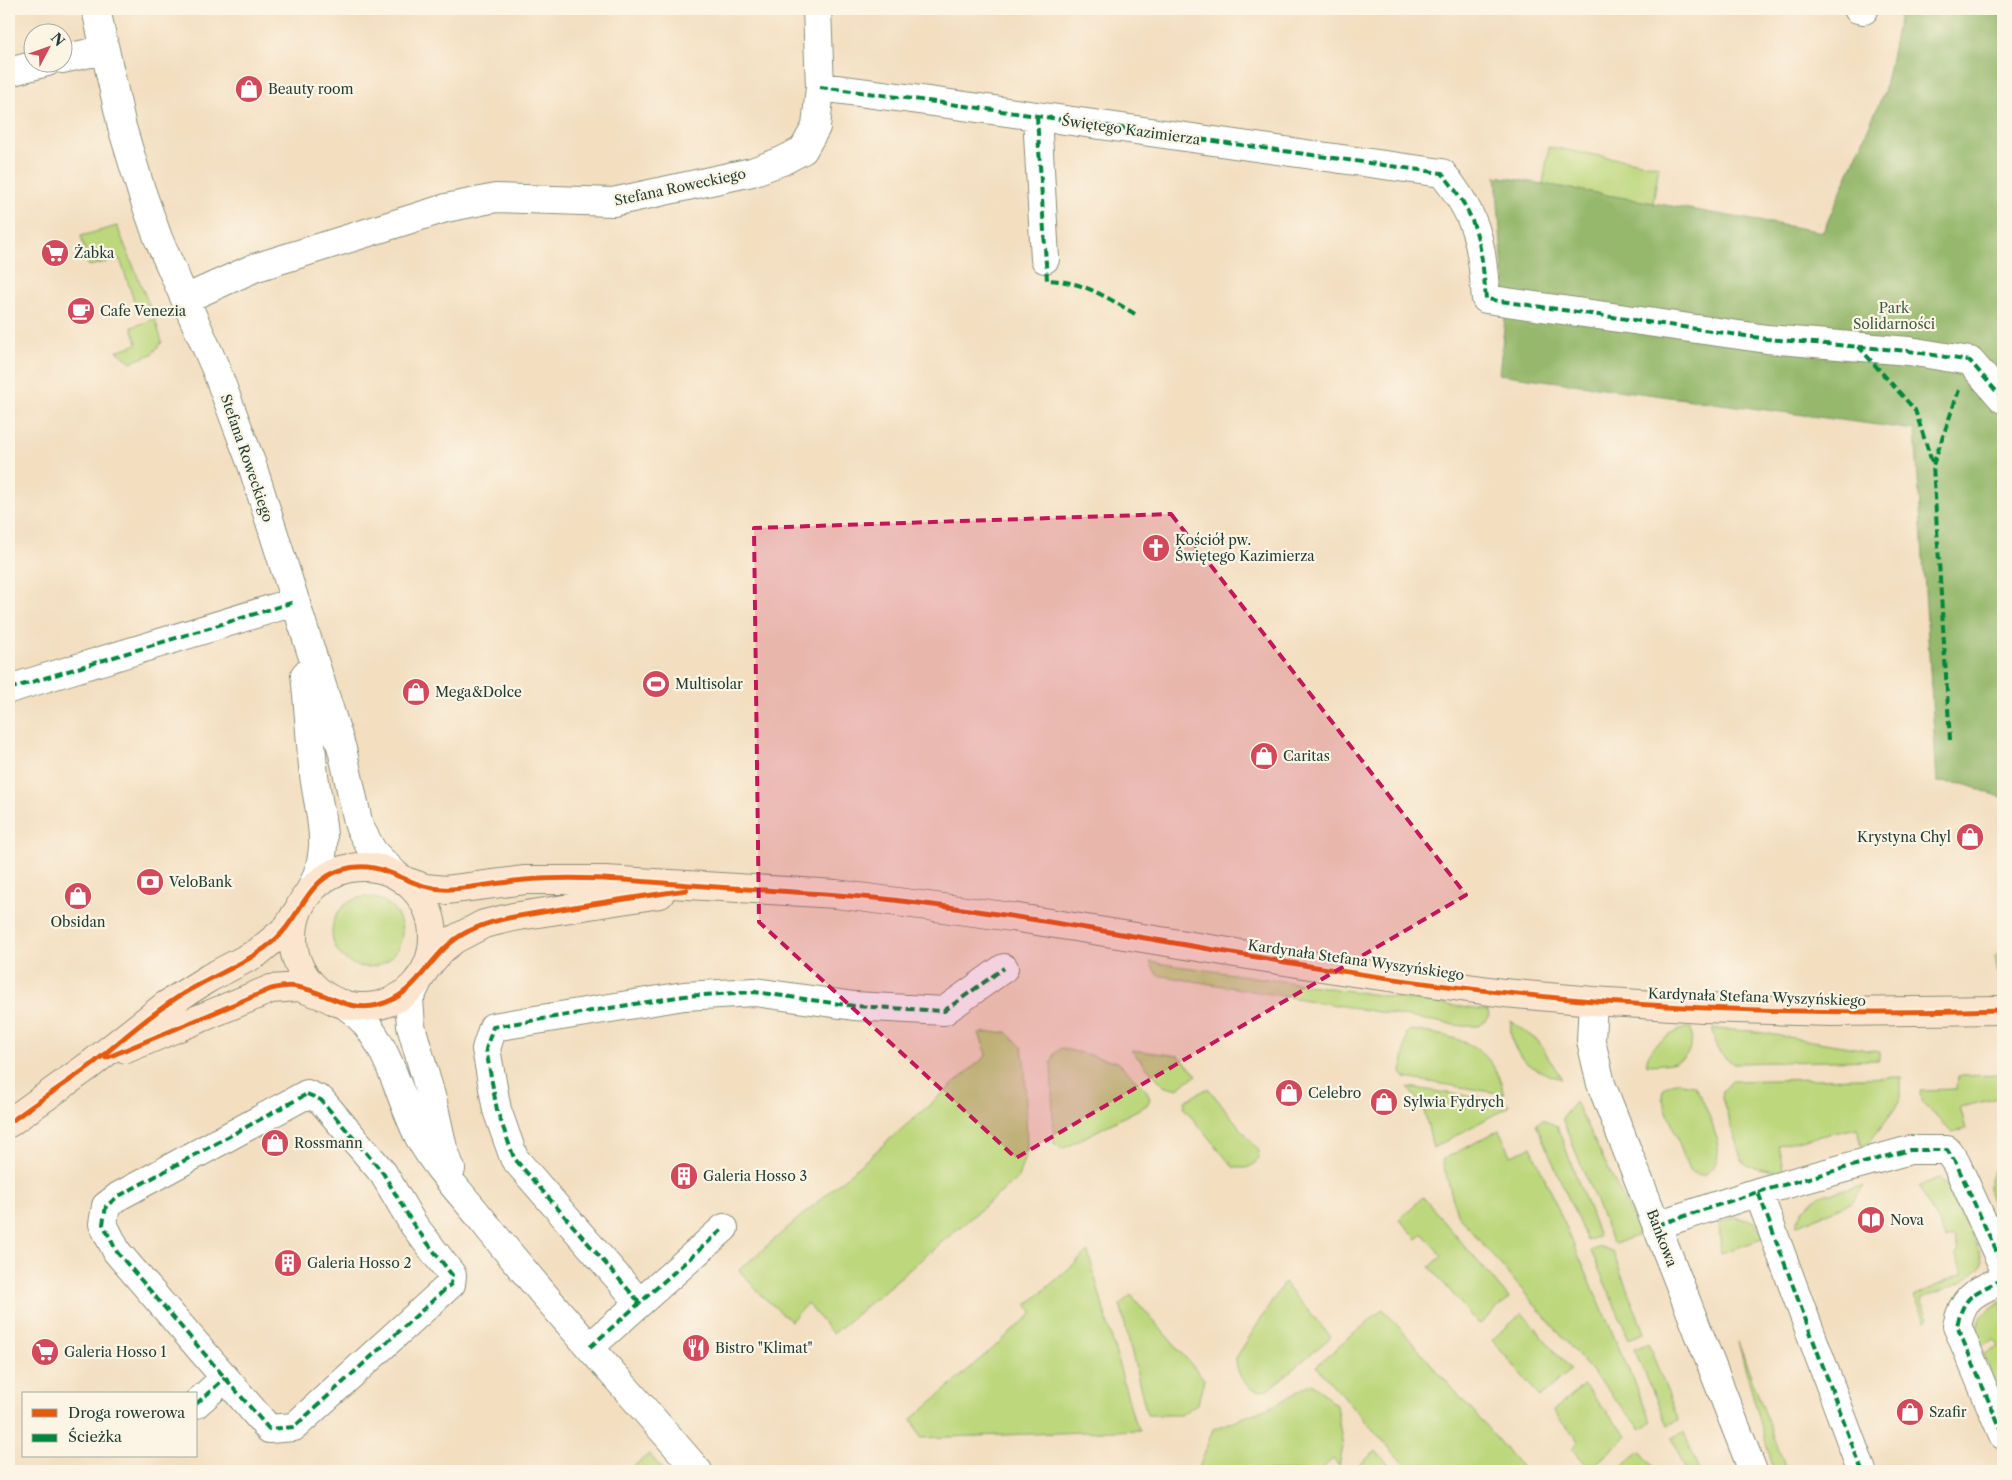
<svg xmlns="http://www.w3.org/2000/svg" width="2012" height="1480" viewBox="0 0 2012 1480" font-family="'Libre Caslon Text',serif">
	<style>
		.green { fill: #bcd77c; stroke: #6e8a58 }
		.forest { fill: #95b86c; stroke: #5a7a50 }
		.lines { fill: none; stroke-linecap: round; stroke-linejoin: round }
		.street-casing { stroke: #898e7a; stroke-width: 30 }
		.secondary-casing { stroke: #898e7a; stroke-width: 30 }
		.street { stroke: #fff; stroke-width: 28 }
		.secondary { stroke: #fce5cf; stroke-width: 28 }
		.quiet { stroke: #00873e; stroke-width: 4; stroke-dasharray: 8 4; stroke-linecap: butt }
		.cycleway-casing { stroke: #fcf5e5; stroke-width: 8 }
		.cycleway { stroke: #e8590c; stroke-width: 5 }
		.marked { fill: #c2185b; fill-opacity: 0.2; stroke: #c2185b; stroke-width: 4; stroke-dasharray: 10 6; stroke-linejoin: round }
		.labels { text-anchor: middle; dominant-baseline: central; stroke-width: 4.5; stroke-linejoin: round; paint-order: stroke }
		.poi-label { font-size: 14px; fill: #1f3d34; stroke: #fcf5e5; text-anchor: start }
		.street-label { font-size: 14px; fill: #1f3d34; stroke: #fcf5e5 }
		.park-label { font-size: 14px; fill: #3e5c42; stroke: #fcf5e5 }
	</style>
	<rect width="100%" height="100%" fill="#fcf5e5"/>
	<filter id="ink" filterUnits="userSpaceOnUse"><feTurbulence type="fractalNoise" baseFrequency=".02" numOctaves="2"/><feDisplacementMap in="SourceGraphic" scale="10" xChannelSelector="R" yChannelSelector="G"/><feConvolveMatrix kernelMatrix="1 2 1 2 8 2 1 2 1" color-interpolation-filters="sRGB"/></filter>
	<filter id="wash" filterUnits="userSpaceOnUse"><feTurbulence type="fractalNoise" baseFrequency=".0096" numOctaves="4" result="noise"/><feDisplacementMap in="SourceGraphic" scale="20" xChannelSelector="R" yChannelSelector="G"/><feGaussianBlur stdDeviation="1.12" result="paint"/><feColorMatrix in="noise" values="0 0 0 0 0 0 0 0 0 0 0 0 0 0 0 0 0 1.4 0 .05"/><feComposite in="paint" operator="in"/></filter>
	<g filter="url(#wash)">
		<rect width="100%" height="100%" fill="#f3dec0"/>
		<!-- green -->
		<path class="green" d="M1549,147L1659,166L1653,203L1543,184Z
			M117,226L150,307L137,310L120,259L89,266L81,236Z
			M155,319L162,342L152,354L131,362L117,351L137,344L132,327Z
			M332 932a35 35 0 1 1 70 0a35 35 0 1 1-70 0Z
			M2003,947V973H1998L1995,957Z
			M1150,962L1488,1011L1489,1016L1480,1026H1462L1157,975Z
			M1511,1021L1539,1042L1562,1079C1532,1071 1507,1055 1511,1021Z
			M1685,1028H1691C1696,1063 1674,1064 1647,1065C1644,1048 1672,1033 1685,1028Z
			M1713,1029L1751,1031L1879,1052V1060L1734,1063C1719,1056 1713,1046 1713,1029Z
			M1411,1030C1456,1037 1492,1041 1504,1094L1405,1078L1401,1073L1407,1033Z
			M1007,1032L1022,1047L1025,1069L1027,1150L1018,1178L833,1334L807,1303L791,1321L762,1296L739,1270L987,1055L979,1033Z
			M1061,1048L1118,1062L1147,1091L1150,1099L1147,1105L1062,1149L1054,1143L1051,1062L1055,1053Z
			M1131,1050L1179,1056L1197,1075L1177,1088L1165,1087Z
			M2003,1075V1097L1960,1107L1966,1129L1952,1133L1921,1101L1920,1090L1957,1089L1958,1076Z
			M1901,1077V1097L1894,1110L1868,1144L1862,1146L1857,1128L1778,1145L1784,1173L1749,1166L1742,1161L1722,1098L1723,1091L1732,1081Z
			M1675,1082L1694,1085C1703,1098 1720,1138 1718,1154C1717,1163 1713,1168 1706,1174L1698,1175L1689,1170L1662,1098C1662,1088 1665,1085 1675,1082Z
			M1408,1087L1506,1102L1509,1104L1508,1107L1433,1148L1424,1110Z
			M1208,1088L1259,1151C1258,1167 1247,1170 1233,1167L1184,1108L1185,1101Z
			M1575,1102L1641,1234L1615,1244L1612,1241L1562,1118Z
			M1543,1120L1557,1126L1599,1236L1587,1241L1536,1124Z
			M1499,1130L1511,1155L1531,1147L1651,1421L1641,1429L1457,1214L1442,1160Z
			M2003,1157V1232C1990,1202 1979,1185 2003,1157Z
			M1938,1178L1950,1188L1981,1255C1982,1261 1983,1266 1978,1270C1967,1282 1936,1292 1921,1299L1929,1318L1926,1320L1914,1296L1964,1273L1955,1254L1959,1252L1953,1236L1946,1239L1919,1186Z
			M1864,1186L1852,1202L1796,1226C1807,1191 1833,1193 1864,1186Z
			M1423,1197L1509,1298L1479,1325L1430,1267L1442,1256L1423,1234L1417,1239L1399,1219Z
			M1735,1217L1755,1222L1765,1238L1721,1253L1719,1223Z
			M1601,1247L1613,1252L1644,1333L1629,1339L1591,1251Z
			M1088,1252L1134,1420L1140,1430L921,1438L912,1419L1033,1313L1027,1305Z
			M1284,1283L1331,1337L1268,1390C1249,1395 1236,1376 1236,1358Z
			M1131,1295L1204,1379L1198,1403L1181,1415H1147L1120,1304Z
			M2003,1301V1401L1983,1355L1998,1347L1994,1339L1979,1347C1970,1325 1985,1310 2003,1301Z
			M1383,1309L1525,1471H1410L1316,1366Z
			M1522,1313L1571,1370L1540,1397L1492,1340Z
			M1738,1342L1787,1471H1774Z
			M1648,1343L1679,1421L1668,1426L1634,1349Z
			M1312,1383L1336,1405L1343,1447L1339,1466L1333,1459L1319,1471H1198L1213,1429L1273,1406Z
			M1584,1385L1627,1436L1590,1469L1572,1448L1579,1441L1553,1411Z
			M1684,1432L1699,1471H1686L1672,1437Z
			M1376,1451L1394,1471H1352Z
			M1640,1451L1657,1471H1616Z
			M649,1454L664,1471H628Z"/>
		<!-- forest -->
		<path class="forest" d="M1901,9H2003V798L1964,784L1937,782L1915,430L1499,374L1506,310L1496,176L1823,232L1884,92Z"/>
	</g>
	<g filter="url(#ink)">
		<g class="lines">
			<defs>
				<path id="street" d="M96,9L122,127L141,190L158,238L215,367L252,465L342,749L359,826L373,852L395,874
					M1858,9L1864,10
					M62,59L104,50
					M9,72L47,62
					M820,87C1027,113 1235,145 1442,173C1479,218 1481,243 1486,299L1767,339L1909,351L1970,361L2003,399
					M1037,116L1045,259
					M185,299L254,268L446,208L496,198L613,202L752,172L782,161L803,150L816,127L820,87L817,9
					M305,675C309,708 310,742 314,775C320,819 333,849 310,891
					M9,689L294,602
					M419,979L409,999L411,1026L433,1103L443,1148L451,1169
					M1593,1001L1591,1041L1601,1084L1753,1471
					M344,1004C388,1033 396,1092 419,1137C436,1168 461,1193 483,1221C551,1307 627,1388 698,1471
					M307,1094L321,1100L383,1173L413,1224L452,1275L451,1284L294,1427L269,1429L117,1252L103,1224L106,1206L119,1196Z
					M1758,1192L1910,1150H1947L1956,1163L2003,1266
					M1657,1225L1758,1192L1862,1471
					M2003,1279C1976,1293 1964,1293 1957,1326L2003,1435
					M639,1302L514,1158L497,1110L486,1049L493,1027L684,996L755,992L854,1006L944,1011L1004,968
					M590,1347L724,1228
					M196,1404L225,1378"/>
				<path id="secondary" d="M293 937a70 70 0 1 1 140 0a70 70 0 1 1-140 0Z
					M405,881L425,888L446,890L525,880H605L836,894L1012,917L1353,972L1504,993L1593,1001L1703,1008L1831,1012L2003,1010
					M426,968L441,950L455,939L484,924L513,917L660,894
					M126,1049L271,989L299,987L324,996
					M9,1123L90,1065L166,1005L209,978L257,953L287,928L297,912"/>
			</defs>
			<!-- street casing -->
			<use href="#street" class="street-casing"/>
			<!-- secondary casing -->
			<use href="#secondary" class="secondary-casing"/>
			<!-- street -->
			<use href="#street" class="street"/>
			<!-- secondary -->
			<use href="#secondary" class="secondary"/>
			<!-- quiet -->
			<path class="quiet" d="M820,87C1027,113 1235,145 1442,173C1479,218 1481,243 1486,299L1767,339L1909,351L1970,361L2003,399
				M1037,116L1047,280C1082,281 1105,296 1135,314
				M1858,346L1915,410L1933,465
				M9,689L294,602
				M1950,740L1933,465L1959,390
				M307,1094L321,1100L383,1173L413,1224L452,1275L451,1284L294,1427L269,1429L117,1252L103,1224L106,1206L119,1196Z
				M1758,1192L1910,1150H1947L1956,1163L2003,1266
				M1657,1225L1758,1192L1862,1471
				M2003,1279C1976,1293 1964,1293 1957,1326L2003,1435
				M639,1302L514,1158L497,1110L486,1049L493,1027L684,996L755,992L854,1006L944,1011L1004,968
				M590,1347L724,1228
				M196,1404L225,1378"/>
			<defs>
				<path id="cycleway" d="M106,1058L271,989C280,987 288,985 297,987C325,991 348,1013 378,1005C421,994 429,951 467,932C494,918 526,915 555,910C599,903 643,896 687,890
					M9,1123C37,1102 67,1083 95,1062C122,1040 148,1016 178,997C210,976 249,964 277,938C301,916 306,881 341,870C386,856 407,892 451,889C476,888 500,882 525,880C584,875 645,882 704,886C767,891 830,893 893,900C1099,924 1302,972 1508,993C1673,1011 1838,1015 2003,1010"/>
			</defs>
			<!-- cycleway casing -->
			<use href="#cycleway" class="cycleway-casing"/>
			<!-- cycleway -->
			<use href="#cycleway" class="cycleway"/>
		</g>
	</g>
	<!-- marked area -->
	<path class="marked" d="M1171,514L1466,895L1016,1158L759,922L754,528Z"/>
	<!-- icons -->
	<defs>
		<symbol id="shop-disc" viewBox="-11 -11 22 22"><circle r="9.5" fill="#d1495b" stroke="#fcf5e5"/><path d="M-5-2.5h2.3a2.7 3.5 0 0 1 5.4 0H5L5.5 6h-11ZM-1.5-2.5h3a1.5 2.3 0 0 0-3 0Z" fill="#fff"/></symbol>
		<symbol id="supermarket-disc" viewBox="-11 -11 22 22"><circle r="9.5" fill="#d1495b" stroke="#fcf5e5"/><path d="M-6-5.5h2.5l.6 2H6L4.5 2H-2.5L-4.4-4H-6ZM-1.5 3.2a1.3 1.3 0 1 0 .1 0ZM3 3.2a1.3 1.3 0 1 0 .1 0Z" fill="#fff"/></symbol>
		<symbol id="cafe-disc" viewBox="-11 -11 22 22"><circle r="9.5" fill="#d1495b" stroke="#fcf5e5"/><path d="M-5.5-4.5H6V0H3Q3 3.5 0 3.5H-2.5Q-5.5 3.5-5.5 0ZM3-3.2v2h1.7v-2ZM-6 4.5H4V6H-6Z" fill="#fff"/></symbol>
		<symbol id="church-disc" viewBox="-11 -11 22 22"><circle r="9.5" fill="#d1495b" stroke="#fcf5e5"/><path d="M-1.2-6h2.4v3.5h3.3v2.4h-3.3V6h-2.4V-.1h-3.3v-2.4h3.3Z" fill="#fff"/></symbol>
		<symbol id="stadium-disc" viewBox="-11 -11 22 22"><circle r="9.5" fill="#d1495b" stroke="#fcf5e5"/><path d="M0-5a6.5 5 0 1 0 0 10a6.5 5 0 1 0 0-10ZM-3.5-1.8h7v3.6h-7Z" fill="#fff"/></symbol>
		<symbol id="bank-disc" viewBox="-11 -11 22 22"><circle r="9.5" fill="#d1495b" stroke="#fcf5e5"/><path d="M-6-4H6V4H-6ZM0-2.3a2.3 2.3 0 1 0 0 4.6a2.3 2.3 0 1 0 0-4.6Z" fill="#fff"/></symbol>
		<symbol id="building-disc" viewBox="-11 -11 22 22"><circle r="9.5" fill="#d1495b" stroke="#fcf5e5"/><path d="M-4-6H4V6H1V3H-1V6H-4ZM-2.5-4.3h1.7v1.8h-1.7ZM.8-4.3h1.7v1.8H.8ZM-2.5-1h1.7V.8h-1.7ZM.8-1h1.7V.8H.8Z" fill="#fff"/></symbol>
		<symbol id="library-disc" viewBox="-11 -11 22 22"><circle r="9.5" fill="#d1495b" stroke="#fcf5e5"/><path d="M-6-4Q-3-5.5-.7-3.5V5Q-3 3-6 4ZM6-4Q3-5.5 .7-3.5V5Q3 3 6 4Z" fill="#fff"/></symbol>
		<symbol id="restaurant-disc" viewBox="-11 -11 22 22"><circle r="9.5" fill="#d1495b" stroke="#fcf5e5"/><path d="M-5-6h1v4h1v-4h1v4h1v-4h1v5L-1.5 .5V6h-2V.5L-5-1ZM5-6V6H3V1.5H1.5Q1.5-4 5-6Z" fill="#fff"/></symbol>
	</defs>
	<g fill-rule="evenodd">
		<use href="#shop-disc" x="233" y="73" width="32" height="32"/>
		<use href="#supermarket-disc" x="39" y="237" width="32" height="32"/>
		<use href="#cafe-disc" x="65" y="295" width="32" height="32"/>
		<use href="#church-disc" x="1140" y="532" width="32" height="32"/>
		<use href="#stadium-disc" x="640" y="668" width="32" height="32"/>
		<use href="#shop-disc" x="400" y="676" width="32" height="32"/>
		<use href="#shop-disc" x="1248" y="740" width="32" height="32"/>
		<use href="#shop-disc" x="1954" y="821" width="32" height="32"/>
		<use href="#bank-disc" x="134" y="866" width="32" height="32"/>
		<use href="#shop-disc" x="62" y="880" width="32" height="32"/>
		<use href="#shop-disc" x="1273" y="1077" width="32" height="32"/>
		<use href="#shop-disc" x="1368" y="1086" width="32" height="32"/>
		<use href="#shop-disc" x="259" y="1127" width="32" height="32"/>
		<use href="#building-disc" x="668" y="1160" width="32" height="32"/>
		<use href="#library-disc" x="1855" y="1204" width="32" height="32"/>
		<use href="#building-disc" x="272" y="1247" width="32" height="32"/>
		<use href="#restaurant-disc" x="680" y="1332" width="32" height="32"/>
		<use href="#supermarket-disc" x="29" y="1336" width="32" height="32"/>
		<use href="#shop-disc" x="1894" y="1396" width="32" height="32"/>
	</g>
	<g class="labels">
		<!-- poi labels -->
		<g class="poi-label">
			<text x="268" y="89">Beauty room</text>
			<text x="74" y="253">Żabka</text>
			<text x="100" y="311">Cafe Venezia</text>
			<text x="1175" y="540">Kościół pw.<tspan x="1175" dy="16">Świętego Kazimierza</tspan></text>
			<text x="675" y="684">Multisolar</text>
			<text x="435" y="692">Mega&amp;Dolce</text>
			<text x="1283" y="756">Caritas</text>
			<text x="1951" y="837" text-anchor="end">Krystyna Chyl</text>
			<text x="169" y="882">VeloBank</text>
			<text x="78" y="922" text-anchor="middle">Obsidan</text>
			<text x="1308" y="1093">Celebro</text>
			<text x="1403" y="1102">Sylwia Fydrych</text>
			<text x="294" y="1143">Rossmann</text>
			<text x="703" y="1176">Galeria Hosso 3</text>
			<text x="1890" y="1220">Nova</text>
			<text x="307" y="1263">Galeria Hosso 2</text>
			<text x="715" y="1348">Bistro "Klimat"</text>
			<text x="64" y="1352">Galeria Hosso 1</text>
			<text x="1929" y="1412">Szafir</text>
		</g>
		<!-- street labels -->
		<g class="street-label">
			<text transform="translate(1131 130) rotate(8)">Świętego Kazimierza</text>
			<text transform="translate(680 187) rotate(-12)">Stefana Roweckiego</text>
			<text transform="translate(247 458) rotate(71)">Stefana Roweckiego</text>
			<text transform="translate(1356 960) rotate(8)">Kardynała Stefana Wyszyńskiego</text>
			<text transform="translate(1757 997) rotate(2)">Kardynała Stefana Wyszyńskiego</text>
			<text transform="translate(1662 1238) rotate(69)">Bankowa</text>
		</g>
		<!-- park labels -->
		<g class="park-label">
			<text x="1894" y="308">Park<tspan x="1894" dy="16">Solidarności</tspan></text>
		</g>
	</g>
	<!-- margin -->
	<rect width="2012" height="1480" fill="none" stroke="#fcf5e5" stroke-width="30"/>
	<!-- legend -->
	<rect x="22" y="1392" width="175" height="65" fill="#fcf5e5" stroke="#a4ab9e"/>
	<rect x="32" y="1409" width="25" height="8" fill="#e8590c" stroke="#a4ab9e"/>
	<text x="68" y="1418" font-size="15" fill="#1f3d34">Droga rowerowa</text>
	<rect x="32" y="1434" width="25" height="8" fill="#00873e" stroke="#a4ab9e"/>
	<text x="68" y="1442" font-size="15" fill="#1f3d34">Ścieżka</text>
	<!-- north arrow -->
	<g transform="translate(48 48) rotate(49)"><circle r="24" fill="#fcf5e5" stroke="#a4ab9e"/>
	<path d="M0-4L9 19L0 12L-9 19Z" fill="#d1495b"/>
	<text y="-8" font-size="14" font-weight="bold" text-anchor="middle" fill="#1f3d34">N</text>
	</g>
</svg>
